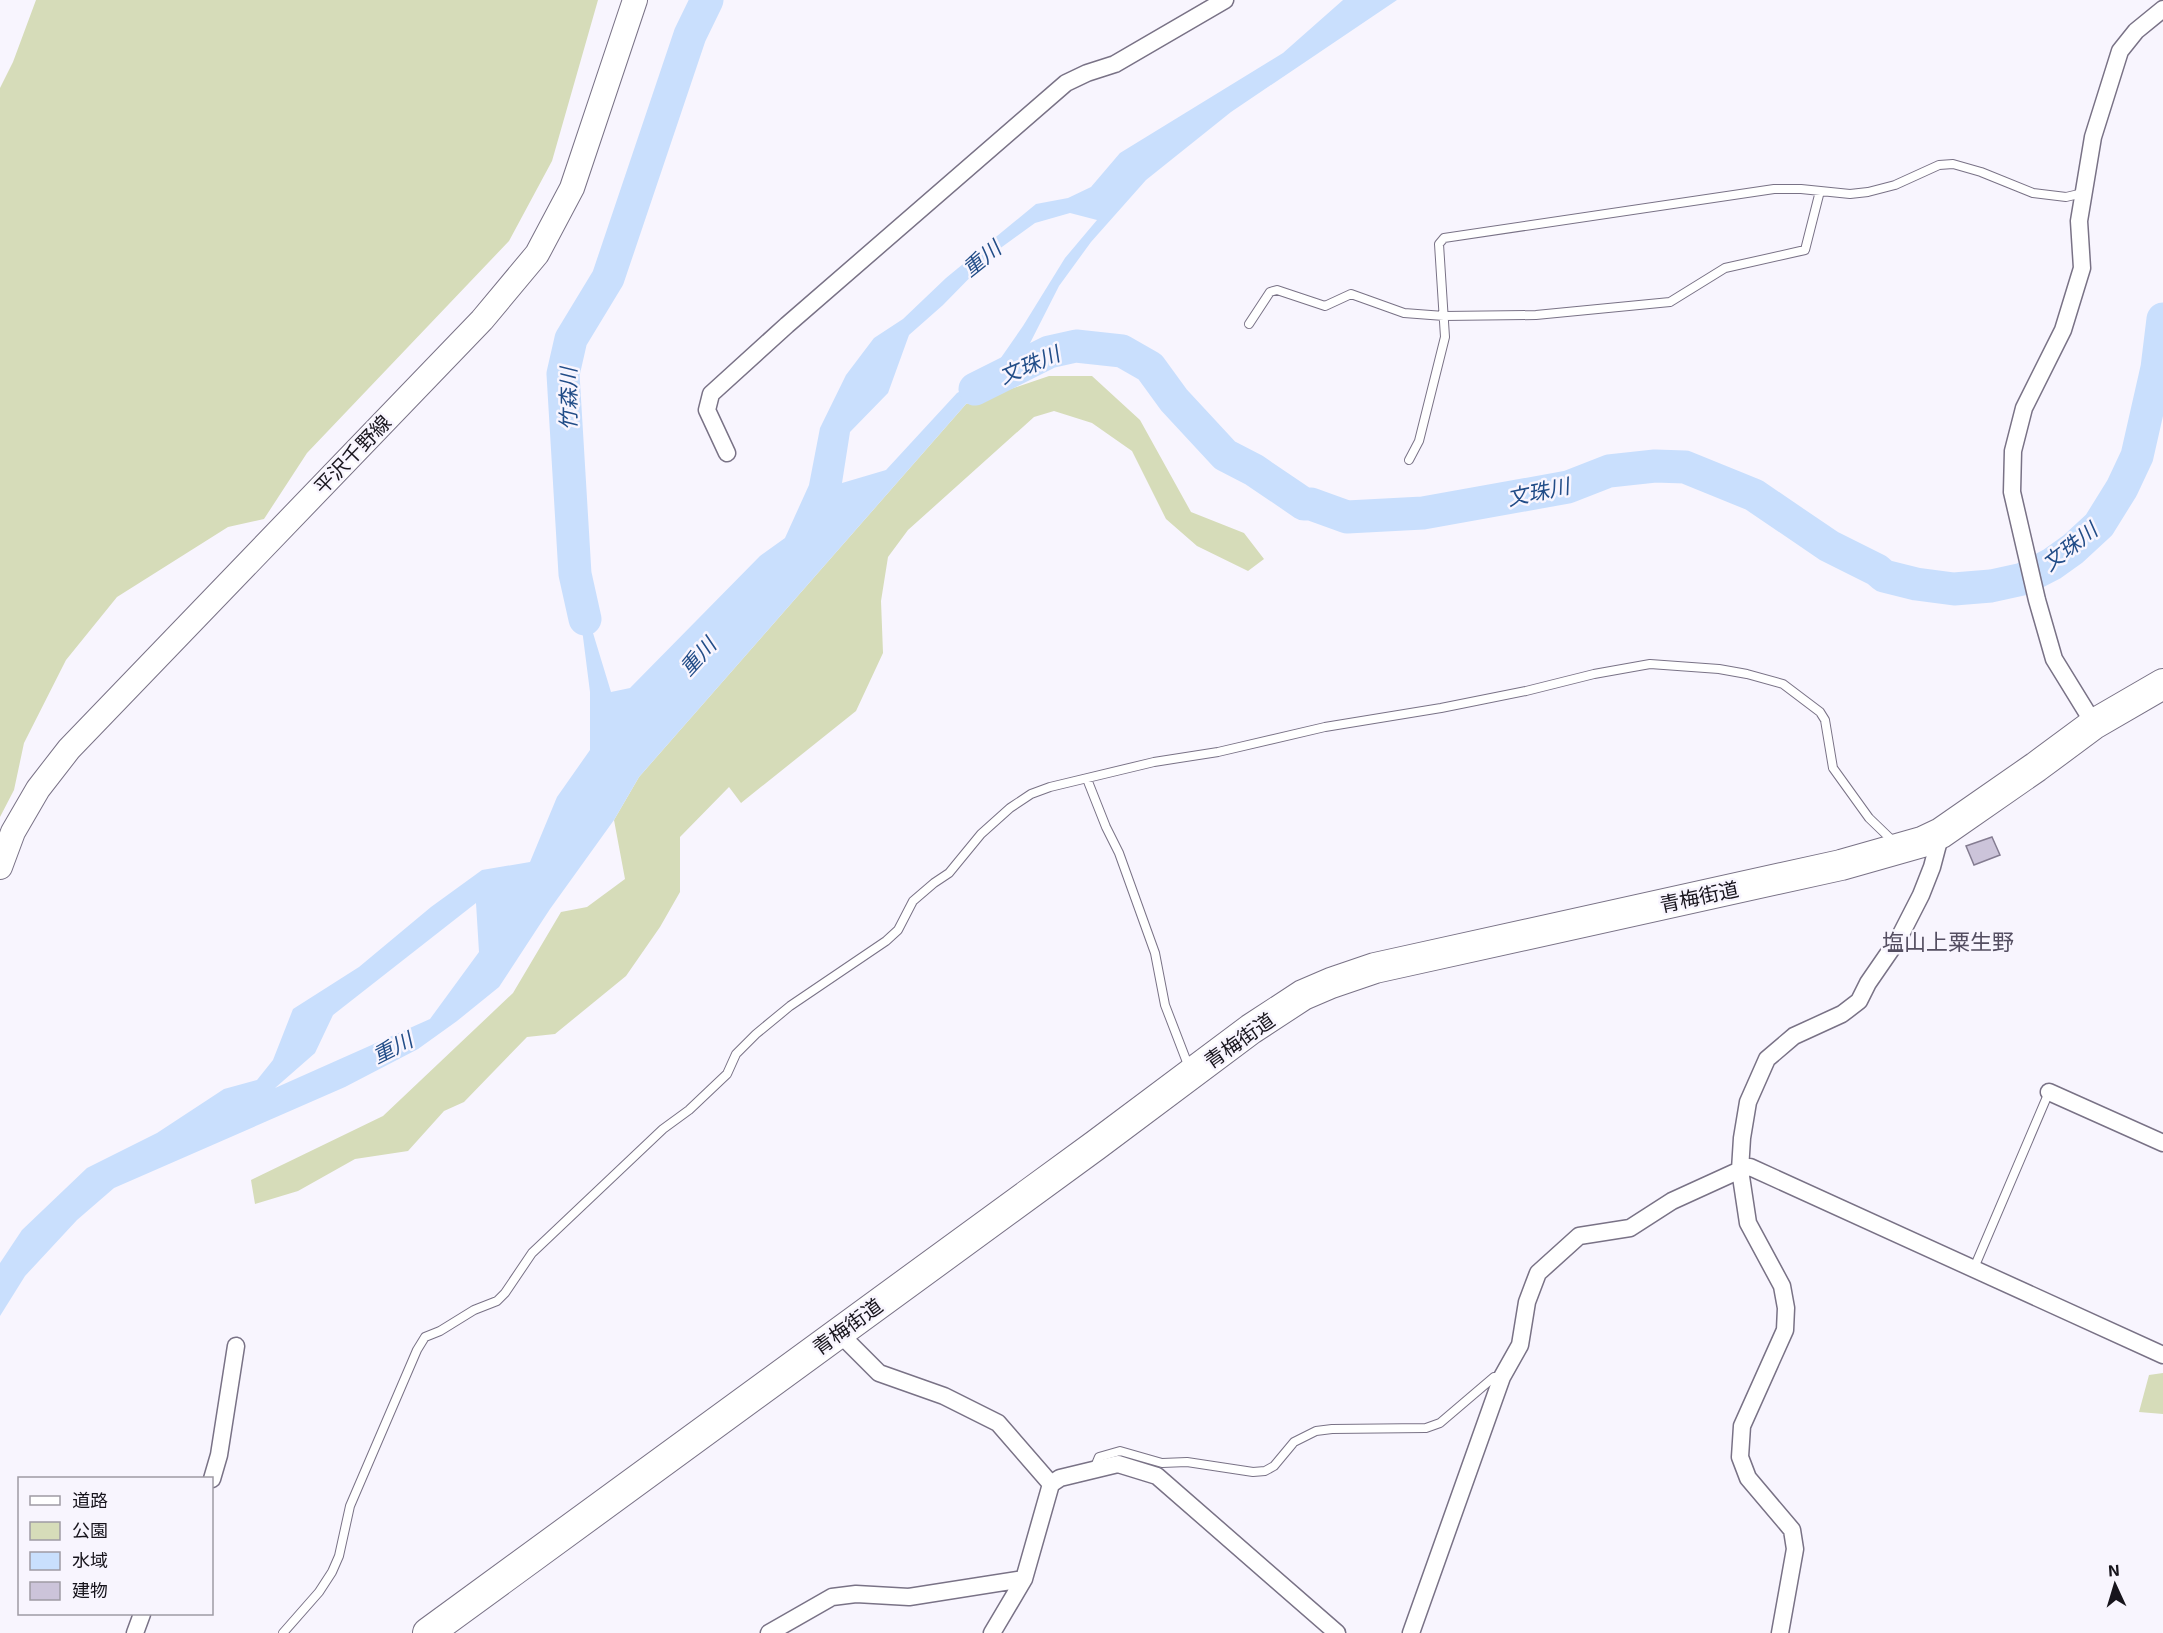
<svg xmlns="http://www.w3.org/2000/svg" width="2163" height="1633" viewBox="0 0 2163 1633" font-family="'Exo 2','Noto Sans JP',sans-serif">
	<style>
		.green { fill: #d6dcb9 }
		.water { fill: #c9dffd; fill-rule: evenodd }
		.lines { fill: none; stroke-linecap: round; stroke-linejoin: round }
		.river { stroke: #c9dffd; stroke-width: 33 }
		.building { fill: #ccc4da; stroke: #847c91; stroke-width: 1.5 }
		.lane-casing { stroke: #797286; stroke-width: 10 }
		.street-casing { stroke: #797286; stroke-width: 19 }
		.secondary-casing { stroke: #797286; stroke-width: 26 }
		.highway-casing { stroke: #797286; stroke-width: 32 }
		.lane { stroke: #fff; stroke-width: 8 }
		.street { stroke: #fff; stroke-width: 16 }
		.secondary { stroke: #fff; stroke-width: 24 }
		.highway { stroke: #fff; stroke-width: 30 }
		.labels { text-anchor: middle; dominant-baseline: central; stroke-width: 5; stroke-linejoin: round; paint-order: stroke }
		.street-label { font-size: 20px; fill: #17141c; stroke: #f8f5fe }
		.water-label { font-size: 21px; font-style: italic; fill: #224d88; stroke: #f8f5fe }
		.quarter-label { font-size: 22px; fill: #544e61; stroke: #f8f5fe }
	</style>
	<rect width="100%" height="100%" fill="#f8f5fe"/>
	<!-- green -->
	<path class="green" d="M36,0H598L552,161L509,241L307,453L264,519L228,527L117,597L66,660L24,743L14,790L0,817V88L13,62Z
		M1049,376H1092L1140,420L1191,512L1244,533L1264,559L1248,571L1197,546L1166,519L1132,451L1092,423L1054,411L1034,417L908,530L888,557L881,601L883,653L856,711L741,803L729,787L680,837V892L660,927L626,976L555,1034L527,1037L464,1102L444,1111L408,1151L355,1159L298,1191L255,1204L251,1180L383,1116L513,993L561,912L587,907L625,879L614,820L639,777L966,404Z
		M2163,1373V1414L2139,1412L2149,1375Z"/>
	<!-- water -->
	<path class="water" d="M1343,0H1397L1231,112L1146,180L1091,242L1059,286L1025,353L1008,380L966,404L639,777L614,820L550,909L499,987L457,1021L418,1049L345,1087L114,1188L77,1220L25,1276L0,1316V1263L22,1230L87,1168L157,1133L224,1089L257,1080L273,1060L293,1009L359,967L431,907L482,870L530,862L557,797L590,750V692L575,574L611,692L630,688L760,556L785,538L809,485L820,428L846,375L874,338L903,319L946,278L1036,204L1068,198L1091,187L1120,153L1283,53ZM1070,213L1097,220L1065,258L1023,326L989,375L957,393L886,470L842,483L850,432L888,393L909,335L943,305L995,252L1035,223ZM476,903L479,952L430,1019L275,1088L315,1053L333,1015Z"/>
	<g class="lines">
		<!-- river -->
		<path class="river" d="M975,389L1049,352L1076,346L1122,351L1150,367L1174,400L1225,455L1254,470L1304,504H1311L1347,517L1423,513L1568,487L1609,471L1655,466L1685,467L1754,495L1829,546L1877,570L1884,576L1916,584L1954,589L1991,586L2023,579L2052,564L2073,549L2099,525L2122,488L2137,456L2157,368L2163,319
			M585,619L575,574L563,374L571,339L608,278L690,35L707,0"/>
	</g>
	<!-- building -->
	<path class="building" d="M1992,837L2000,855L1974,865L1966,846Z"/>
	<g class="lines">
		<defs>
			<path id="lane" d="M1249,324L1270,292L1277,290L1325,306L1351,294L1404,313L1444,316L1536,315L1670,302L1725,268L1805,250L1820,191
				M1409,460L1419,441L1445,337L1439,244L1444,238L1774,189H1801L1850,194L1868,192L1895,185L1939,165L1953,164L1981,172L2033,193L2066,197L2083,193
				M1087,779L1106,827L1119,853L1155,953L1165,1005L1190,1070
				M1974,1268L2049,1092
				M1094,1469L1099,1457L1120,1451L1162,1463L1187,1462L1253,1472L1265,1471L1274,1466L1294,1442L1316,1431L1332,1429L1426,1428L1440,1423L1494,1377H1502
				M283,1633L319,1592L332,1572L339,1556L350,1506L417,1350L425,1337L440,1331L474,1310L497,1301L505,1293L532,1253L663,1129L689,1110L727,1074L736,1054L756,1034L790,1006L886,941L898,930L913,901L934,883L949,873L981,834L1010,808L1031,794L1050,787L1154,762L1218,752L1325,727L1441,708L1526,691L1594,674L1650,664L1719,669L1747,674L1783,684L1820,712L1825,720L1833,768L1869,818L1896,844"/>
			<path id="street" d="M727,453L707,410L711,394L787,325L1066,83L1087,73L1115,64L1225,0
				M2094,724L2054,659L2037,600L2012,492L2013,451L2024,408L2063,330L2082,268L2079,221L2093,137L2120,51L2136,31L2163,9
				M2049,1092L2163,1143
				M838,1332L879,1373L944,1396L998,1423L1051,1484
				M212,1479L219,1455L236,1346
				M135,1633L142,1614
				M769,1633L832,1597L856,1594L909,1597L1024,1579
				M992,1633L1024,1579L1051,1484L1060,1478L1118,1464L1157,1476L1337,1633
				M1411,1633L1502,1377L1520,1345L1527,1302L1538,1273L1579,1236L1630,1228L1672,1201L1740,1170L1750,1167L2163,1355
				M1780,1633L1795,1549L1792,1530L1748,1478L1740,1457L1742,1426L1785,1330L1786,1308L1782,1286L1748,1223L1740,1170L1742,1138L1748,1102L1767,1059L1794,1036L1842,1014L1859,1001L1868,983L1899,938L1921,895L1932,867L1941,833"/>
			<path id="secondary" d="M0,867L13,832L38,789L69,749L482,320L537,254L572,188L635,0"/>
			<path id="highway" d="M428,1633L1096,1145L1251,1029L1303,995L1331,983L1375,968L1841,865L1922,842L1941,833L2036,767L2094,724L2163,684"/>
		</defs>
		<!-- lane casing -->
		<use href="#lane" class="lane-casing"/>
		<!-- street casing -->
		<use href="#street" class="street-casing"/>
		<!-- secondary casing -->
		<use href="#secondary" class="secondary-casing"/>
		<!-- highway casing -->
		<use href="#highway" class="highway-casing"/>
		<!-- lane -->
		<use href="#lane" class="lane"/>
		<!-- street -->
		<use href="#street" class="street"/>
		<!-- secondary -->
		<use href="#secondary" class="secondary"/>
		<!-- highway -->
		<use href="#highway" class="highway"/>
	</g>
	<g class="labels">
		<!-- street labels -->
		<g class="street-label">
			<text transform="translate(352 454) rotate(-46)">平沢千野線</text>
			<text transform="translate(1699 896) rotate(-12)">青梅街道</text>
			<text transform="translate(1239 1040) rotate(-35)">青梅街道</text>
			<text transform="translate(847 1326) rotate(-36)">青梅街道</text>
		</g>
		<!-- water labels -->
		<g class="water-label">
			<text transform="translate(981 258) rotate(-39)">重川</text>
			<text transform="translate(1029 364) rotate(-23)">文珠川</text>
			<text transform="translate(567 399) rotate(-90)">竹森川</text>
			<text transform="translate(1538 491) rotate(-12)">文珠川</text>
			<text transform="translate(2069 546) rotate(-38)">文珠川</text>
			<text transform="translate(697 656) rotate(-48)">重川</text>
			<text transform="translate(392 1047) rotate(-27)">重川</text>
		</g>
		<!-- quarter labels -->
		<g class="quarter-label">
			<text x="1948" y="941">塩山上粟生野</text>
		</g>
	</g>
	<!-- legend -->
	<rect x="18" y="1477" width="195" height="138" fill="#f8f5fe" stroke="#9e9ba4" stroke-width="1.5"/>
	<rect x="30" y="1496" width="30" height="9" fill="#ffffff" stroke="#9e9ba4" stroke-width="1.5"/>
	<text x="72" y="1507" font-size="18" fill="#17141c">道路</text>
	<rect x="30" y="1522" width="30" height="18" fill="#d6dcb9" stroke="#9e9ba4" stroke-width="1.5"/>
	<text x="72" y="1537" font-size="18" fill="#17141c">公園</text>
	<rect x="30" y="1552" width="30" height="18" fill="#c9dffd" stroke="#9e9ba4" stroke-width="1.5"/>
	<text x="72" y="1567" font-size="18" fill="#17141c">水域</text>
	<rect x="30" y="1582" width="30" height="18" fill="#ccc4da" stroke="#9e9ba4" stroke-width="1.5"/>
	<text x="72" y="1597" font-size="18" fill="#17141c">建物</text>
	<!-- north arrow -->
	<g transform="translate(2115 1585) rotate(356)" stroke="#f8f5fe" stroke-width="4.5" paint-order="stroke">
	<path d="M0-4.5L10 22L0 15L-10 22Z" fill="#17141c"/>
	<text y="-9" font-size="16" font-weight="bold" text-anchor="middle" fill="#17141c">N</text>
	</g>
</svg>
